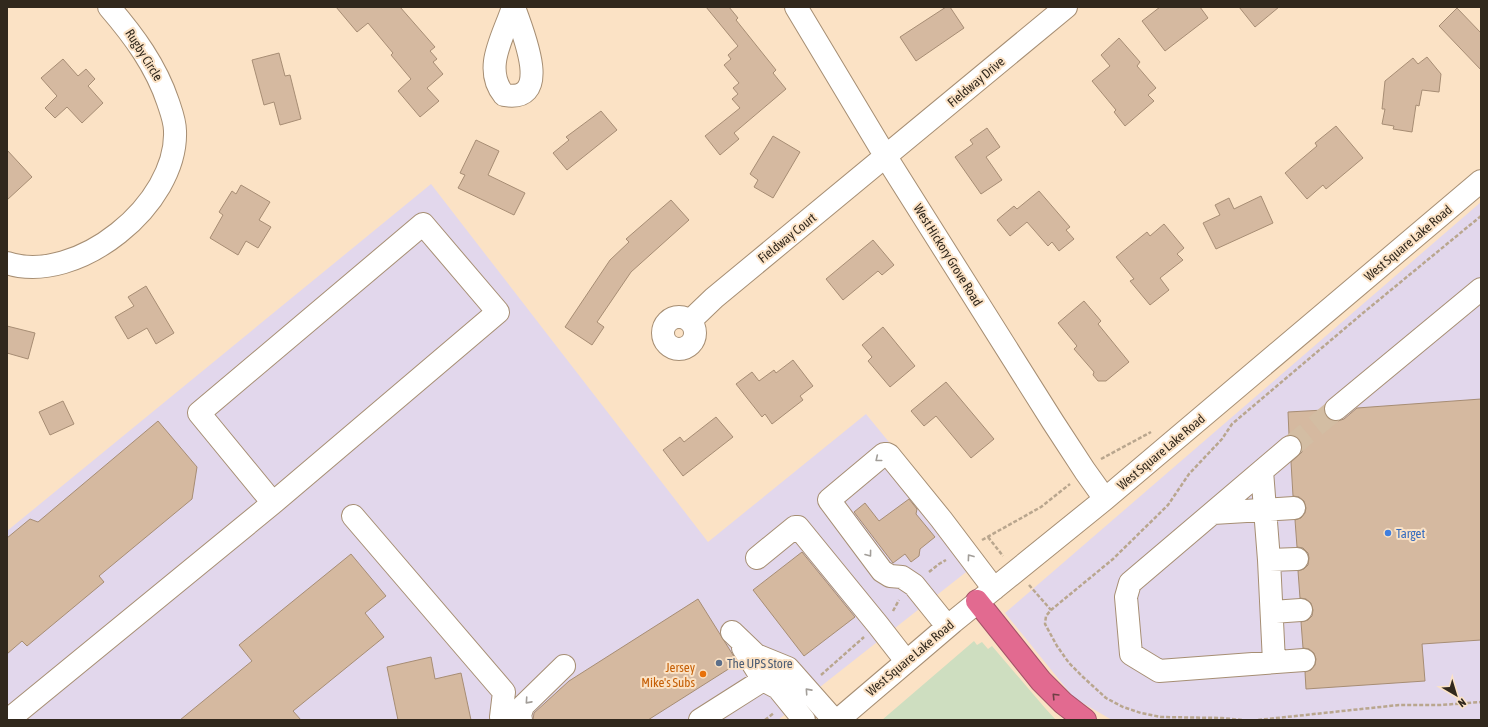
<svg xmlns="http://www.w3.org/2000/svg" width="1488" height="727" viewBox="0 0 1488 727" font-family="'Asap Condensed',sans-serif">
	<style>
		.commercial { fill: #e2d7ec }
		.green { fill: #cedec0 }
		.building { fill: #d5b9a0; stroke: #a78d74 }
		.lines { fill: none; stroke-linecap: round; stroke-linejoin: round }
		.minor-tunnel { stroke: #d3bda3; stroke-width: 22; stroke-dasharray: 22 11; stroke-linecap: butt }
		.minor-casing { stroke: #a68e73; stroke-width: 24 }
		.highway-casing { stroke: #a45368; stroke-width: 24 }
		.path { stroke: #b9a68e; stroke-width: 2.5; stroke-dasharray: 4 2; stroke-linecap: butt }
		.minor { stroke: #fff; stroke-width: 22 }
		.highway { stroke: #e26a90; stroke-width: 22 }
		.oneway { stroke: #a29e99 }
		.oneway2 { stroke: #6f3f45 }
		.shop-dot { fill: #3f7fe0; stroke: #fbe2c5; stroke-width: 1.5 }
		.service-dot { fill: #5c6f8a; stroke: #fbe2c5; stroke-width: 1.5 }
		.food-dot { fill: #e8710a; stroke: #fbe2c5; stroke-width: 1.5 }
		.labels { text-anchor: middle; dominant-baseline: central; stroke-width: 4; stroke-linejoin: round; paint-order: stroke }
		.street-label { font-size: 13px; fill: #31281d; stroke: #fbe2c5 }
		.shop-label { font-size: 13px; fill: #366cbe; stroke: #fbe2c5; text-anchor: start }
		.service-label { font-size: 13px; fill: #4e5e75; stroke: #fbe2c5; text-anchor: start }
		.food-label { font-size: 13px; fill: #c56008; stroke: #fbe2c5; text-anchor: end }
	</style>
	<rect width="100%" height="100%" fill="#fbe2c5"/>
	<!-- commercial -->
	<path class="commercial" d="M431,184L708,542L866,414L984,558L778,720H7V531Z
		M1481,202V720H1112L1074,698L1005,613Z"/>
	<!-- green -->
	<path class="green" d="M974,641L977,645L982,642L988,649L992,646L1045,708L1056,720H882Z"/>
	<!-- building -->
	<path class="building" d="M336,7H400L435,47L430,51L437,59L433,62L443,74L427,88L439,101L420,117L398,91L411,79L391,55L393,53L368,23L357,32Z
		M706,7H729L738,18L736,20L776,70L773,73L786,89L734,133L739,139L720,155L705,136L740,108L732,99L738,94L733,88L739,83L724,65L731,59L728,55L738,46Z
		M946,7H950L964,28L916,61L900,37Z
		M1160,7H1200L1208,18L1165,51L1142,21Z
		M1239,7H1279L1255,27Z
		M1457,8L1481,33V70L1439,26Z
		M1119,38L1140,62L1137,66L1156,88L1148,95L1154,101L1125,126L1114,112L1116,110L1092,81L1110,66L1101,55Z
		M279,53L285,76L290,75L301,119L280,125L274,102L264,105L252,60Z
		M1427,57L1441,74L1439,92L1422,90L1419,106L1416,105L1412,132L1393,129L1394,126L1382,124L1385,109H1382L1385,81L1413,58L1418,64Z
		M63,59L78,76L86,69L95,79L88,86L103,103L82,123L67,107L55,118L45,108L57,96L41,78Z
		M601,111L617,130L567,170L553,153L569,140L566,137Z
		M1336,126L1363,158L1326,189L1323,185L1307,199L1285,173L1317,146L1315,143Z
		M987,128L1000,147L986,157L1002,180L981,194L955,157L973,144L970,140Z
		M773,136L800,152L773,198L754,187L758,180L750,174Z
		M476,140L499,151L488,175L525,193L514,215L458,188L465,175L460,173Z
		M7,150L32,177L7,200Z
		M241,185L270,202L259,220L271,227L258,248L246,241L238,255L210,238L223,215L219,212L232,191L236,194Z
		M1039,191L1070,227L1066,230L1074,239L1059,251L1052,242L1048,246L1027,222L1010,236L997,220L1014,206L1017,209Z
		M1261,196L1273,223L1216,249L1203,223L1220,215L1215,205L1229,198L1234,209Z
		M671,200L689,220L631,272L597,322L604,327L592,345L565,327L610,260L629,242L626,239Z
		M1164,224L1184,248L1177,254L1183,260L1160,278L1169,290L1150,305L1130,281L1134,279L1116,257L1147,232L1150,236Z
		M873,240L894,265L882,275L878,271L843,300L826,279Z
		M146,286L174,333L156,344L147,328L128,339L115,317L134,306L128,297Z
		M1084,301L1101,321L1098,324L1129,362L1106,381H1098L1093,375L1094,372L1074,349L1077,346L1058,323Z
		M7,326L35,333L28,359L7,353Z
		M883,327L915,366L890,387L868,361L872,357L862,345Z
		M793,360L813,386L800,396L803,400L772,424L765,414L762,417L736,384L752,372L759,381L774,370L776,373Z
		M946,382L994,439L971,458L936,416L924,426L911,411Z
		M1481,399V640L1422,644L1425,681L1306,689L1305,672L1311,670L1315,665L1316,659L1314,653L1309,649L1303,648L1301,622L1308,620L1312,616L1313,610L1311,603L1306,599L1300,598L1298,571L1304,569L1308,565L1309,558L1308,553L1303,548L1297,547L1295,520L1301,518L1305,513L1306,508L1304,501L1299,497L1293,496L1291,462L1302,452V445L1299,439L1295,435H1289L1288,412L1324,410L1327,417L1331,421H1338L1344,419L1357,408Z
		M63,401L74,424L50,435L39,412Z
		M716,417L733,437L683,476L663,450L680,437L684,442Z
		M158,421L197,467L192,499L99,576L104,582L27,646L22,641L7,654V538L30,519L38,522Z
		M909,499L917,509L916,514L935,537L920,549L919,556L911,562L905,554L893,563L854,512L865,503L879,521Z
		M802,552L855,617L804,656L753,590Z
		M351,554L386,596L365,613L384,637L293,711L301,720H180L252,661L239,645Z
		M698,599L738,663L648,720H533L534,713L569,681Z
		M431,657L435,679L461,673L471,720H398L387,667Z"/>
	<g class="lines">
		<!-- minor-tunnel -->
		<path class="minor-tunnel" d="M1290,447L1336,409"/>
		<defs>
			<path id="minor" d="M513,7C504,36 482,68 504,95C555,104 521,29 514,7
				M796,7L886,157L1053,422L1085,471L1105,499
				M7,263C77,286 178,204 175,131C175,121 171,111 168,102C156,66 134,36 109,7
				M663 333a16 16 0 1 1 32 0a16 16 0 1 1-32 0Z
				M690,321L714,298L1066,7
				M1336,409L1481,289
				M1290,447L1130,583L1126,597L1131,654L1159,671L1304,660
				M1262,471L1269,560L1274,662
				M1213,513L1294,508
				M353,516L504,692L501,717L502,720
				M757,558L795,527H798L878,625L906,661
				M1269,560L1297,559
				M1272,612L1301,610
				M947,626L914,585L902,577L890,576L882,571L829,500L884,454H887L889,455L941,519L994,589
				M732,632L756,655L788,668L834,720
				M743,648L763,680L778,688L804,720
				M8,720L273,503L498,312L423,224L199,413L273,503
				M521,720L520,715L523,706L564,666
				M700,720L763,680
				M838,720L953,622L1105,499L1481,181"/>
			<path id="highway" d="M977,601L1041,681L1063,703L1085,720"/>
		</defs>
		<!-- minor casing -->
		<use href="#minor" class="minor-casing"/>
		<!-- highway casing -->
		<use href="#highway" class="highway-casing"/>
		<!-- path -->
		<path class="path" d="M1101,459L1151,432
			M988,537L1003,556
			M982,540L1041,507L1070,484
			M929,572L939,564L946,560
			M1029,585L1051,610
			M893,611L899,600
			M821,675L864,637
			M765,720L774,713
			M1242,720L1222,718L1161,717L1141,713L1123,707L1106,698L1083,677L1069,663L1057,646L1045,624L1046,616L1051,610L1113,559L1168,505L1189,474L1222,439L1232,424L1363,313L1481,216
			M1258,720L1399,705H1441L1481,702"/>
		<!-- minor -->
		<use href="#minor" class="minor"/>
		<!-- highway -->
		<use href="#highway" class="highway"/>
	</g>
	<!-- one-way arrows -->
	<defs><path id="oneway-chevron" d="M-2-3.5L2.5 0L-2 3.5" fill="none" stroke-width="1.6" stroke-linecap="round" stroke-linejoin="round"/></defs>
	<g class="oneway">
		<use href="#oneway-chevron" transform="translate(878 459) rotate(141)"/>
		<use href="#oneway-chevron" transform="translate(869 554) rotate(53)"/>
		<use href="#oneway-chevron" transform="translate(970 557) rotate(-126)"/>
		<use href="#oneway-chevron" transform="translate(808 691) rotate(-132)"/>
		<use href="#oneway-chevron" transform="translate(528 701) rotate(132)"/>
	</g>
	<use class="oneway2" href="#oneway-chevron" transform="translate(1055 696) rotate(-134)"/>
	<!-- markers -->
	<circle class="shop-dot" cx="1388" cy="533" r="4"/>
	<circle class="service-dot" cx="719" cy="663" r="4"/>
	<circle class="food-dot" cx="703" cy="674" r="4"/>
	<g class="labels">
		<!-- street labels -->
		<g class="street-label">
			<text transform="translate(144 55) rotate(58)">Rugby Circle</text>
			<text transform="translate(976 82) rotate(-40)">Fieldway Drive</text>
			<text transform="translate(787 238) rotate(-39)">Fieldway Court</text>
			<text transform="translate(1408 243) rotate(-40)">West Square Lake Road</text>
			<text transform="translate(948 255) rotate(58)">West Hickory Grove Road</text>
			<text transform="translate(1161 452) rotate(-40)">West Square Lake Road</text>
			<text transform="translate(910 658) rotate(-40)">West Square Lake Road</text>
		</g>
		<!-- shop labels -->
		<g class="shop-label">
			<text x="1396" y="533">Target</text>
		</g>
		<!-- service labels -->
		<g class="service-label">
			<text x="727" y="663">The UPS Store</text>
		</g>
		<!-- food labels -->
		<g class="food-label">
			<text x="695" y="667">Jersey<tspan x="695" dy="15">Mike's Subs</tspan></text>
		</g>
	</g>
	<!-- border -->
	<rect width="1488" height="727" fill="none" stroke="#31281d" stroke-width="16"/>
	<!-- north arrow -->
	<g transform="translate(1456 695) rotate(142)" stroke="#fbe2c5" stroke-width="3" paint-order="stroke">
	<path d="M0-3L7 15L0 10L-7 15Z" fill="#31281d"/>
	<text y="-6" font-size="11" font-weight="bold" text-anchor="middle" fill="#31281d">N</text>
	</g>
</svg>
